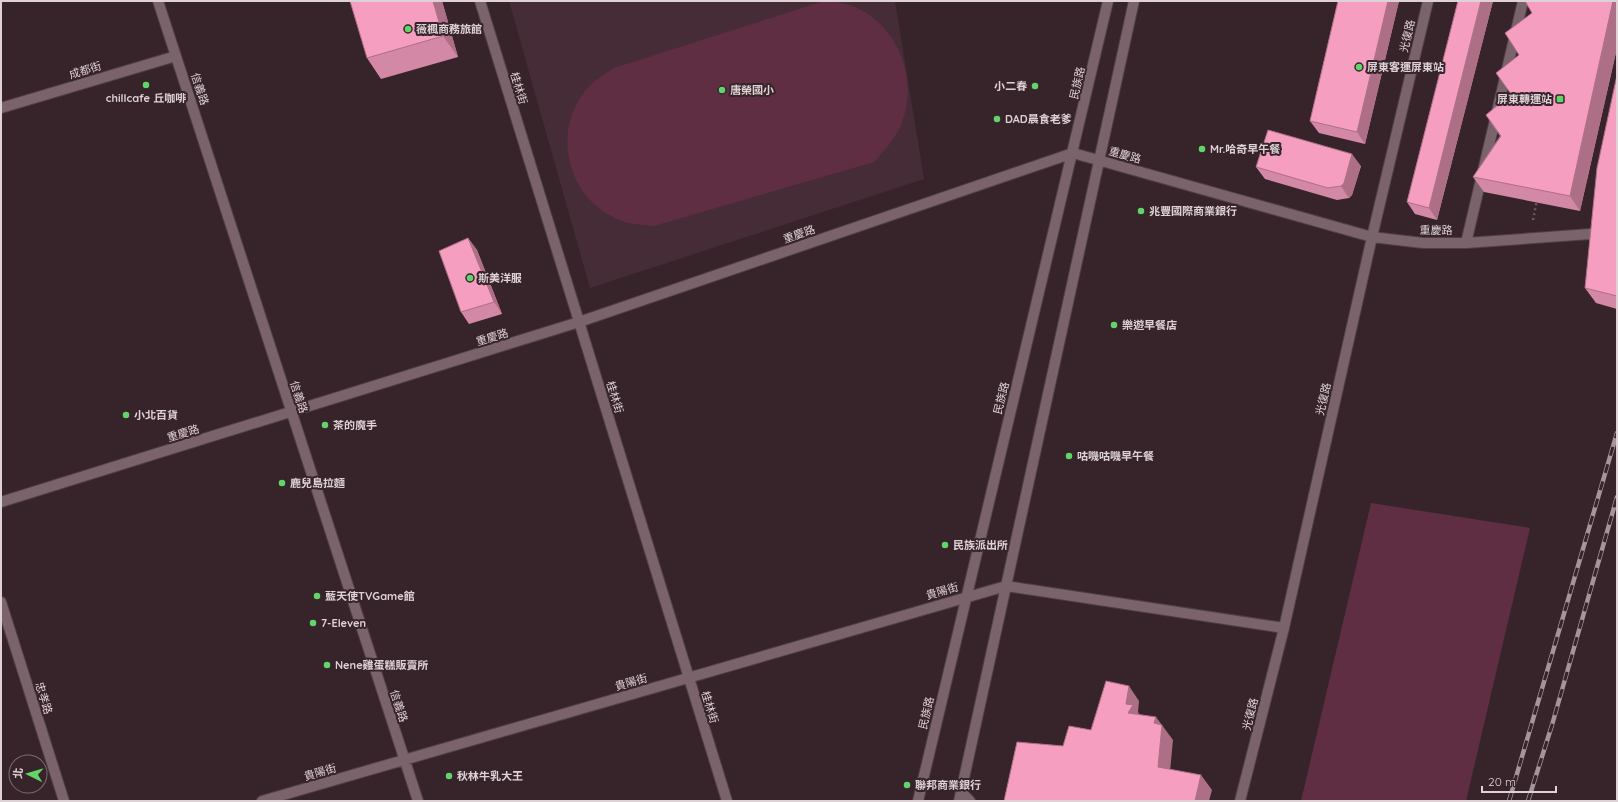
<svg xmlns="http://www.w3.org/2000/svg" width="1618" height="802" viewBox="0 0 1618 802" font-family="Quicksand,'Noto Sans TC',sans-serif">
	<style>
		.built { fill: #462c36 }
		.green { fill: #5f2e43 }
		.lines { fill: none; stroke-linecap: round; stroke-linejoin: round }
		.minor-casing { stroke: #504046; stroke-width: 12 }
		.path { stroke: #6b5a60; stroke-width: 2.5; stroke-dasharray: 2 3; stroke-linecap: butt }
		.minor { stroke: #7a636b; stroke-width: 10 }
		.rail-casing { stroke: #a5959a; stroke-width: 4.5 }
		.rail { stroke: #37242b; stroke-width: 3; stroke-dasharray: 9; stroke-linecap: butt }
		.wall { fill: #d388a5 }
		.shaded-wall { fill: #ac6f86 }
		.building { fill: #f59ec0; stroke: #ac6f86 }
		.poi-dot { fill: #61d56a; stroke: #37242b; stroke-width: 1.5 }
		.labels { text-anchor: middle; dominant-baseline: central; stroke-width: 4; stroke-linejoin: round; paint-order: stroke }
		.poi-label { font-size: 11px; font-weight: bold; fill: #dfd2d6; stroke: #37242b; text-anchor: start }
		.street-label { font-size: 11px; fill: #dfd2d6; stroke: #37242b }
	</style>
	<rect width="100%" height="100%" fill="#37242b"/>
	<!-- built -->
	<path class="built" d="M509,1H895L924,179L590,288Z"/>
	<!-- green -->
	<path class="green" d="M824,1C886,1 924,69 901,125C895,139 884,151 874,162L654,226C641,225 627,224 615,218C567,196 552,132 585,91C593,81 603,75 614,68Z
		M1371,503L1530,528L1466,801H1301Z"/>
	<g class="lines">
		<defs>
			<path id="minor" d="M158,1L418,801
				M480,1L727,801
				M1,108L176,56
				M1466,243L1523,1
				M1,502L579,322L1073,153L1372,237L1423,243H1466L1590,234L1617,239
				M1,602L64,801
				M961,792L970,801
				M262,801L1006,586L1284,628
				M918,801C979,534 1046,268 1108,1
				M959,801L1134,1
				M1240,801L1284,628L1372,237L1428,1"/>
		</defs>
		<!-- minor casing -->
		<use href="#minor" class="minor-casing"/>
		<!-- path -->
		<path class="path" d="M1533,220L1537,200"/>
		<!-- minor -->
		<use href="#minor" class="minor"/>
		<defs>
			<path id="rail" d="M1509,801L1617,433
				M1528,801L1552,725L1617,497"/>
		</defs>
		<!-- rail casing -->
		<use href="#rail" class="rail-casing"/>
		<!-- rail -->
		<use href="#rail" class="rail"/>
	</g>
	<!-- wall -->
	<path class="wall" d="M442,1L458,57L381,79L367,58Z
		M1338,1H1399L1365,144L1319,133L1310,121Z
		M1458,1H1493L1437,220L1415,214L1407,202Z
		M1617,1V48L1580,211L1484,192L1473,177L1500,136L1486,115Z
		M1617,75V309L1596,303L1585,288Z
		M1361,166L1352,195L1349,198L1337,200L1265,179L1256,167Z
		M468,238L477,250L502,314L469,324L461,312Z"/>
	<!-- shaded-wall -->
	<path class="shaded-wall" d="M433,1H442L458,57L443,36Z
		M1388,1H1399L1365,144L1357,132Z
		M1481,1H1493L1437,220L1429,208Z
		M1613,1H1617V48L1580,211L1570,196Z
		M1352,154L1361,166L1352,195L1349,198L1341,186Z
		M468,238L477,250L502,314L494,302Z
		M1129,686L1139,701L1138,712L1143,720L1128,713L1126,704Z
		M1156,717L1173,740L1169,782L1158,767L1154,723Z
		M1201,775L1212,790L1209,801H1195Z"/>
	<!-- building -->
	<path class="building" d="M350,1H433L443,36L367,58Z
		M1338,1H1388L1357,132L1310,121Z
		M1458,1H1481L1429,208L1407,202Z
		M1525,1H1613L1570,196L1473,177L1501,136L1486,115L1511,94L1496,73L1519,55L1505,33L1532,13Z
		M1617,75V296L1585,288L1597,168Z
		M1268,130L1352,154L1344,183L1341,186L1328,188L1256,167Z
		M468,238L494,302L461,312L439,251Z
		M1106,681L1129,686L1126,704L1133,705L1128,713L1156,717L1154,723L1162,725L1158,767L1201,775L1195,801H1004L1017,742L1063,746L1069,726L1091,730Z"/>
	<!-- markers -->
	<g class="poi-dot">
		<circle cx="408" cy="29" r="4"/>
		<circle cx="1359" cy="67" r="4"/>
		<circle cx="146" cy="85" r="4"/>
		<circle cx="1035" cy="86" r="4"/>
		<circle cx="722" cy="90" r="4"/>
		<rect x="1556" y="95" width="8" height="8" rx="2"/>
		<circle cx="997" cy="119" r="4"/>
		<circle cx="1202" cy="149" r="4"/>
		<circle cx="1141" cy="211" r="4"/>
		<circle cx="470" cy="278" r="4"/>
		<circle cx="1114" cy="325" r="4"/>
		<circle cx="126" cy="415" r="4"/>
		<circle cx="325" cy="425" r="4"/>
		<circle cx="1069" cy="456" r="4"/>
		<circle cx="282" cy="483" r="4"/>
		<circle cx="945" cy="545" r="4"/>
		<circle cx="317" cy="596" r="4"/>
		<circle cx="313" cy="623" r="4"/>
		<circle cx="327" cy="665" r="4"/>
		<circle cx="449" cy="776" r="4"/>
		<circle cx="907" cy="785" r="4"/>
	</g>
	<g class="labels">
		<!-- poi labels -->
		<g class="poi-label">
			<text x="416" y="29">薇楓商務旅館</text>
			<text x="1367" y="67">屏東客運屏東站</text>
			<text x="1027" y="86" text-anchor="end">小二春</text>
			<text x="730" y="90">唐榮國小</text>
			<text x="146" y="98" text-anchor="middle">chillcafe 丘咖啡</text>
			<text x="1552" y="99" text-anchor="end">屏東轉運站</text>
			<text x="1005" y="119">DAD晨食老爹</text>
			<text x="1210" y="149">Mr.哈奇早午餐</text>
			<text x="1149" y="211">兆豐國際商業銀行</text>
			<text x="478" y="278">斯美洋服</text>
			<text x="1122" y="325">樂遊早餐店</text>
			<text x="134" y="415">小北百貨</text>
			<text x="333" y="425">茶的魔手</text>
			<text x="1077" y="456">咕嘰咕嘰早午餐</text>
			<text x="290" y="483">鹿兒島拉麵</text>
			<text x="953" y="545">民族派出所</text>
			<text x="325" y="596">藍天使TVGame館</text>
			<text x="321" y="623">7-Eleven</text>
			<text x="335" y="665">Nene雞蛋糕販賣所</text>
			<text x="457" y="776">秋林牛乳大王</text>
			<text x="915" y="785">聯邦商業銀行</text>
		</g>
		<!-- street labels -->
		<g class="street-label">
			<text transform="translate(1407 36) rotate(-77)">光復路</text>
			<text transform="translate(85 70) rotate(-17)">成都街</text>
			<text transform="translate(1077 83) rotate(-77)">民族路</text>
			<text transform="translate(519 88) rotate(73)">桂林街</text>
			<text transform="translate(200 89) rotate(72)">信義路</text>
			<text transform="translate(1125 155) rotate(16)">重慶路</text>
			<text transform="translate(1436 230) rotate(1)">重慶路</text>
			<text transform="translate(799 234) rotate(-19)">重慶路</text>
			<text transform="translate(492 337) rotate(-17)">重慶路</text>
			<text transform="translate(299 397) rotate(72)">信義路</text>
			<text transform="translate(615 397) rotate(73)">桂林街</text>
			<text transform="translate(1001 398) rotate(-76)">民族路</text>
			<text transform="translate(1323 399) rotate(-77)">光復路</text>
			<text transform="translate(183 433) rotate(-17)">重慶路</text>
			<text transform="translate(942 591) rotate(-16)">貴陽街</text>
			<text transform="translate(631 682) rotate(-16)">貴陽街</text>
			<text transform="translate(44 698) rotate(73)">忠孝路</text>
			<text transform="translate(399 706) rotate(72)">信義路</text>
			<text transform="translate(710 707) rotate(73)">桂林街</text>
			<text transform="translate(926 713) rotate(-77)">民族路</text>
			<text transform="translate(1250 714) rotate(-76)">光復路</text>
			<text transform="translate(320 772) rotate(-16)">貴陽街</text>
		</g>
	</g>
	<!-- border -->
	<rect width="1618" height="802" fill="none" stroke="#dfd2d6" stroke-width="4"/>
	<!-- north arrow -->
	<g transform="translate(28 774) rotate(275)"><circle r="19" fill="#37242b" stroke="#7a6a6f"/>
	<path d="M0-3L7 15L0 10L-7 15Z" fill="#61d56a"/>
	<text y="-6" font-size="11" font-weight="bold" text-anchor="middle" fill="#dfd2d6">北</text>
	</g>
	<!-- scale -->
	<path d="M1482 786v6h74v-6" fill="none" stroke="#dfd2d6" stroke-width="2"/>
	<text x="1488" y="786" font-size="12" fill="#dfd2d6" stroke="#37242b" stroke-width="3" paint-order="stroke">20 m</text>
</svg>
